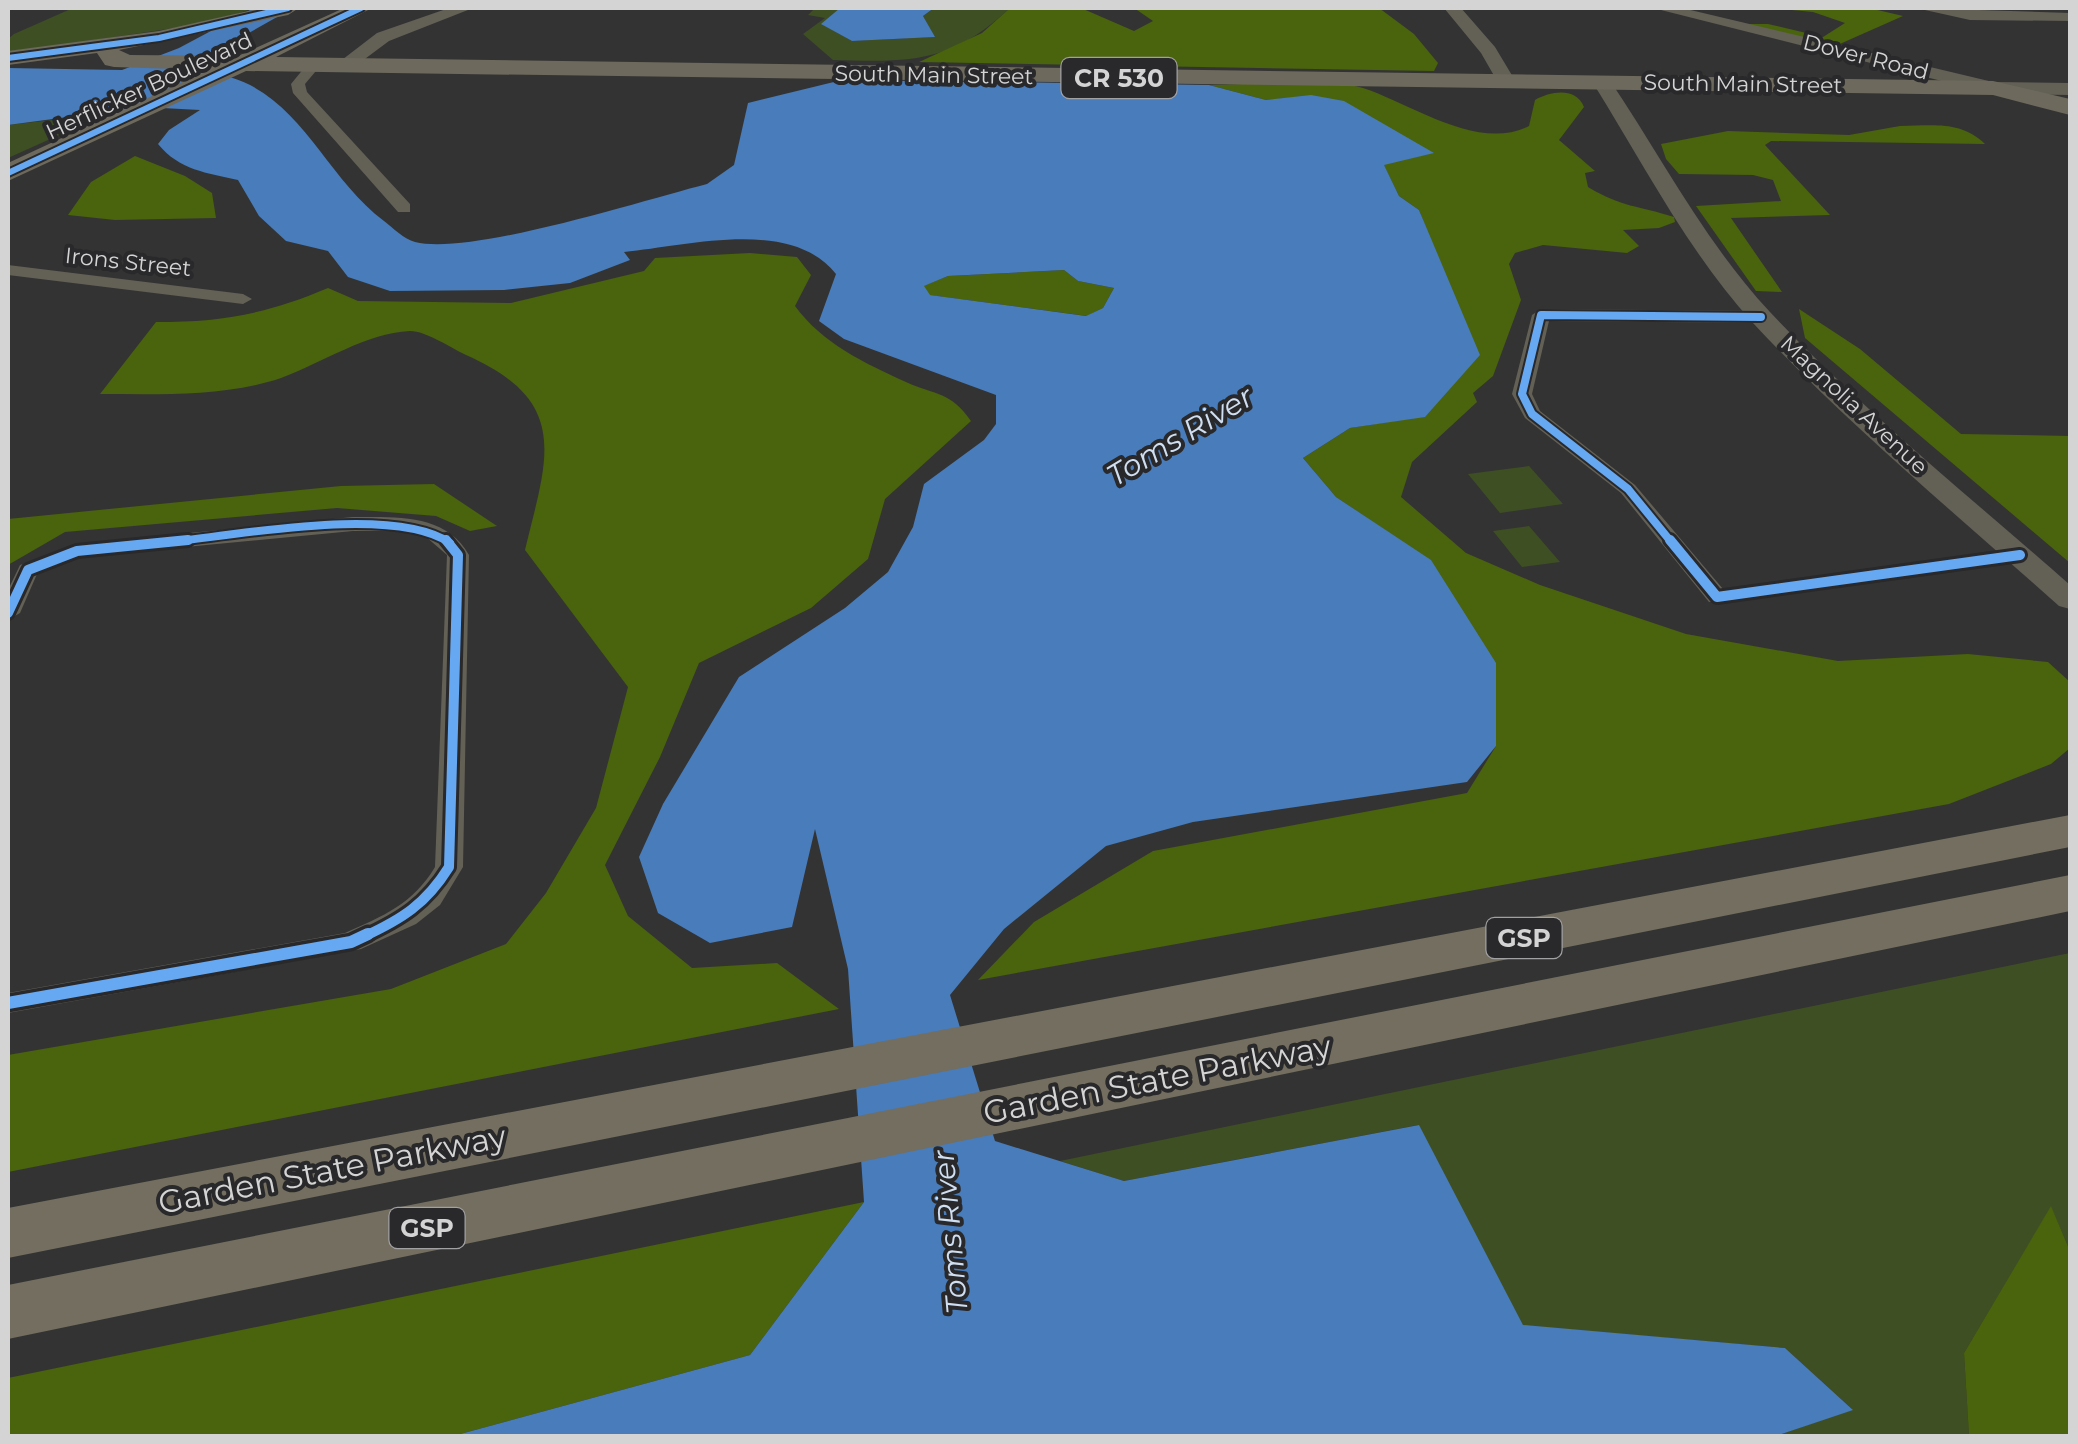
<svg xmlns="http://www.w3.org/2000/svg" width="2078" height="1444" viewBox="0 0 2078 1444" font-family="Montserrat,sans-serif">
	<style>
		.green { fill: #3f4f24 }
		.forest { fill: #4a630d }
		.water { fill: #487cba; fill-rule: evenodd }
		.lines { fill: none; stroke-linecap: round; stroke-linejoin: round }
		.minor { fill: #636056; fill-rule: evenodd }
		.tertiary { fill: #636056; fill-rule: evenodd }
		.primary { fill: #6d695c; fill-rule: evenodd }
		.motorway { fill: #736e5f; fill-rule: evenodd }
		.cycleway-far3-casing { stroke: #29282a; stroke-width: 10 }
		.cycleway-far2-casing { stroke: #29282a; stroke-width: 12 }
		.cycleway-far1-casing { stroke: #29282a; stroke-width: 16 }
		.cycleway-casing { stroke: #29282a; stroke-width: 19 }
		.cycleway-far3 { stroke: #66a8f1; stroke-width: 6 }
		.cycleway-far2 { stroke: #66a8f1; stroke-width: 8 }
		.cycleway-far1 { stroke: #66a8f1; stroke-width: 10 }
		.cycleway { stroke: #66a8f1; stroke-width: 12 }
		.labels { text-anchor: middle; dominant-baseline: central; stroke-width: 8; stroke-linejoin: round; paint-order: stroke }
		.far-street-label { font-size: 22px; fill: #d4d4d5; stroke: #29282a }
		.shield { fill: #29282a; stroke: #a1a0a2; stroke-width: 2.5 }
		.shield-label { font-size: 25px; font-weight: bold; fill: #d4d4d5 }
		.water-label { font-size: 30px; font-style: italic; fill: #cfdef0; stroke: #29282a }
		.near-street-label { font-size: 32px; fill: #d4d4d5; stroke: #29282a }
	</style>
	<rect width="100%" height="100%" fill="#333"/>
	<!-- green -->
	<path class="green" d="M73,8H254L214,22L8,53V39L14,34Z
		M815,8H840L822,24L852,41L934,37L923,16L934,8H1010C950,64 910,62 833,60L803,34L825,18L808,15Z
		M106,114L8,158V125Z
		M1529,466L1563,504L1500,513L1468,474Z
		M1529,526L1560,562L1522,567L1493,531Z
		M2070,953V1251L2051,1207L1964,1353L1969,1436H1776L1852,1409L1785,1348L1523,1326L1418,1125L1124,1181L1060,1161Z"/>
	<!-- forest -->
	<path class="forest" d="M1010,8H1081L1134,31L1153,21L1134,8H1379L1414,34L1438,63L1434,71L919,62L982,33Z
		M1770,8H1869L1903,16L1833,47L1740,24H1768L1823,37L1845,23L1813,12Z
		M1209,85C1249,85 1327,77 1363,88C1412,104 1478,152 1529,126L1535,100C1551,91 1576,87 1584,107L1559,140L1595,171L1585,173L1588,187C1623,208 1637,205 1674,217L1675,222L1659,228L1623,230L1639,246L1627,253L1543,245L1515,253L1509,264L1521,300L1493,376L1473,393L1477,402L1412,462L1401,497L1466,553L1540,585L1686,634L1838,661L1968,654L2048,662L2070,682V748L2051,764L1949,804L978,980L1034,922L1153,851L1467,793L1496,746L1431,561L1336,497L1303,458L1350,428L1425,416L1440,265L1419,210L1399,196L1383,164L1432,153L1311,96L1266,100Z
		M1900,126C1932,126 1960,120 1985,144L1771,141L1765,145L1830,215L1731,218L1782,292L1756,291L1696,206L1781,201L1773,180L1753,175L1679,174L1666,159L1661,144L1728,131L1849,135Z
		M135,156L185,176L212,193L216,218L115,220L68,215L91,182Z
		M750,253L797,257L811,275L795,306C822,343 864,363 906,382C937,396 950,391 971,421L885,499L868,559L811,608L699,663L660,757L605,865L628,916L692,968L777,963L839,1009L8,1172V1055L391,989L506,944L546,893L596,808L628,687L525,550C547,458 572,402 466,355C451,348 426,331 410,331C366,333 322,363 281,378C225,397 159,394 100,394L156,322C223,322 266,314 328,288L358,301L511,303L644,271L655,258Z
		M1064,270L1078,281L1114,288L1103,308L1087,316L929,295L923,286L948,276Z
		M1799,309L1860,349L1961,434L2070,436V563L1805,338Z
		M434,484L497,526L470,531L436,516L337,508L65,532L8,565V519L341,486Z
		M864,1202L750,1355L453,1436H8V1378Z
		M2051,1206L2070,1251V1436H1969L1964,1353Z"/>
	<!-- water -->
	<path class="water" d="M254,8H293L208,56L202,72C296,79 318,171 384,221C393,228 404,239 415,242C470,256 644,200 707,184L734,165L748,103L842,80L1209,85L1266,100L1311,95L1344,101L1434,153L1384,165L1399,196L1419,210L1480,355L1425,417L1350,428L1303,458L1336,497L1431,560L1496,663V746L1467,782L1193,822L1106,846L1004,929L950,995L995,1141L1124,1181L1419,1125L1523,1325L1785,1348L1853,1410L1776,1436H453L750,1355L864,1202L848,969L815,829L792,927L710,943L658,913L639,857L663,804L739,677L845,608L888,572L913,527L924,484L984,440L996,424V395L844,339L819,321L836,274C791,217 687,246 624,252L630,260L570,283L504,290L390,291L348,277L328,251L286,241L259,216L238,180C207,173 179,170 158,144L169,130L200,110L143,107L8,125V68L122,70L179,48ZM1064,270L1078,281L1114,288L1103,308L1086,316L930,295L924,286L948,276Z
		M840,8H934L923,16L935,37L852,41L821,24Z"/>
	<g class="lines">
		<!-- minor -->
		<path class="minor" d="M1916,8L2070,13V21L1970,20Z
			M309,62L321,65L305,84L307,92L410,204V212H398L293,93L291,84Z
			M8,265L243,294L252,299L243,304L8,275Z
			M1541,309L1761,311L1770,317L1761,323L1549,321L1532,394L1540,411L1635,485L1723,589L2020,548L2031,555L2020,562L1709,602L1621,493L1525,418L1512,394L1532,315Z
			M353,517C395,517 446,513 469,555L463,867L440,905L416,924L361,949L8,1013V993L345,933C383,916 413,904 435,867L447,555L425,536L404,531H353L81,557L37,574L20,613L8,620V590L20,565L77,544Z"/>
		<!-- tertiary -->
		<path class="tertiary" d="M449,8H473L389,41L350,70L334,66L377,33Z
			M1444,8H1461L1495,47L1516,82L1514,86H1500L1481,53Z
			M1653,8H1682L1993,82L2070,83V95L1993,94Z
			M1595,79H1609C1661,156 1706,244 1770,312C1862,410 1969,496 2070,585V609L2059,606C1956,514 1847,424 1753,323C1689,253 1643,163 1593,83Z"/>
		<!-- primary -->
		<path class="primary" d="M261,8H299L288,15L119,50L130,55L238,56L344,8H372L276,57L1993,81L2070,99V115L1993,95L246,71L8,181V163L208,70L114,67L105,65L97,53L8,65V51L159,31Z"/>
		<!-- motorway -->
		<path class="motorway" d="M2070,815V847L8,1258V1208Z
			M2070,875V911L8,1339V1285Z"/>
		<defs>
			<path id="cycleway-far3" d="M8,58L159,38L288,8
				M8,173L361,8"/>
			<path id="cycleway-far2" d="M162,543C233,536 393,504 450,543
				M1672,543L1628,489L1532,414L1522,394L1541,315L1761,317"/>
			<path id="cycleway-far1" d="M1670,540L1717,597L2020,555
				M8,613L28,570L77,551L188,540
				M363,937C402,919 426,904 449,867L458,555L446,540"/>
			<path id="cycleway" d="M8,1003L351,942L368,934"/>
		</defs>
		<!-- cycleway-far3 casing -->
		<use href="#cycleway-far3" class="cycleway-far3-casing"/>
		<!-- cycleway-far2 casing -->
		<use href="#cycleway-far2" class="cycleway-far2-casing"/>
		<!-- cycleway-far1 casing -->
		<use href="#cycleway-far1" class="cycleway-far1-casing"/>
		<!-- cycleway casing -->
		<use href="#cycleway" class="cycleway-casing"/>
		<!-- cycleway-far3 -->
		<use href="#cycleway-far3" class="cycleway-far3"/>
		<!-- cycleway-far2 -->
		<use href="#cycleway-far2" class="cycleway-far2"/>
		<!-- cycleway-far1 -->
		<use href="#cycleway-far1" class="cycleway-far1"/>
		<!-- cycleway -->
		<use href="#cycleway" class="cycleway"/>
	</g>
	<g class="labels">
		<!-- far-street labels -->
		<g class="far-street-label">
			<text transform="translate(1866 57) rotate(14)">Dover Road</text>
			<text transform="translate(934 75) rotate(1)">South Main Street</text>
			<text transform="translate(1743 84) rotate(1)">South Main Street</text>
			<text transform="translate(149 86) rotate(-25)">Herflicker Boulevard</text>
			<text transform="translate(128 262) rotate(6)">Irons Street</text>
			<text transform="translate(1854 405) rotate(43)">Magnolia Avenue</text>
		</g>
		<!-- shield labels -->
		<g class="shield">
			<rect x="1061.5" y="58" width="115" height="40" rx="8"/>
			<rect x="1486.5" y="918" width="75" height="40" rx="8"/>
			<rect x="389.5" y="1208" width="75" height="40" rx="8"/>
		</g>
		<g class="shield-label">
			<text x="1119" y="78">CR 530</text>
			<text x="1524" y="938">GSP</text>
			<text x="427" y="1228">GSP</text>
		</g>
		<!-- water labels -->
		<g class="water-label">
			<text transform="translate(1180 436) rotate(-31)">Toms River</text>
			<text transform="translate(950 1232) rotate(-95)">Toms River</text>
		</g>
		<!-- near-street labels -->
		<g class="near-street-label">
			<text transform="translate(1157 1079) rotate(-11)">Garden State Parkway</text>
			<text transform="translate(332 1169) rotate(-11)">Garden State Parkway</text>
		</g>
	</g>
	<!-- border -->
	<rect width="2078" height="1444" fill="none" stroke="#d4d4d5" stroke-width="20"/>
</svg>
